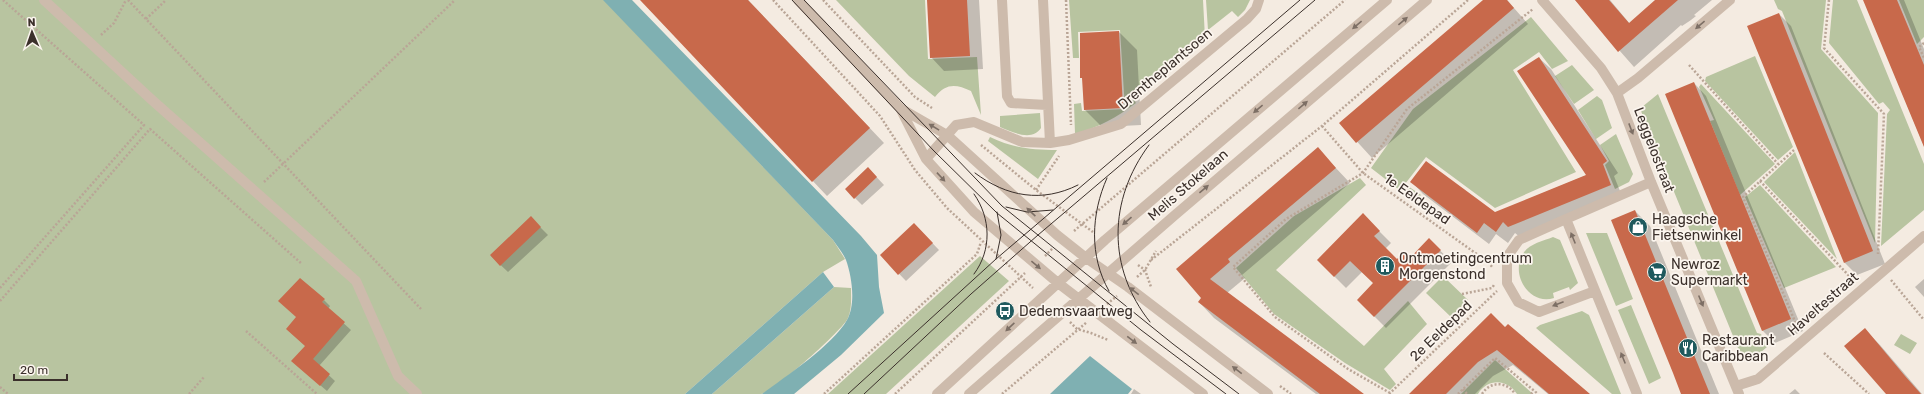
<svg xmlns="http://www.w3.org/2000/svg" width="1924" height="394" viewBox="0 0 1924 394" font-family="Rubik,sans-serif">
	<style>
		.green { fill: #b8c4a0 }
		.water { fill: #7fb0b2 }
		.shadow { fill: #0003 }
		.building { fill: #c8694b }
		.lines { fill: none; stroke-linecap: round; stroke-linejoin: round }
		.path { stroke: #b9a596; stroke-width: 2.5; stroke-dasharray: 2 2; stroke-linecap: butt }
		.minor { stroke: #cdbbac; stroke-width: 10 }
		.tram { stroke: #3b302b; stroke-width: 1 }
		.oneway { fill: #7d6f65 }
		.labels { text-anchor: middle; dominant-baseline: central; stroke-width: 3.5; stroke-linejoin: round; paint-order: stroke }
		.street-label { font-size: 14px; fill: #3b302b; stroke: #fbf5ee }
		.poi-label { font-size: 14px; fill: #3b302b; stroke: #fbf5ee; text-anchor: start }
	</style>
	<rect width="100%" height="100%" fill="#f4ebe1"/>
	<!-- green -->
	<path class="green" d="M0,0H604L833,240L845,259L823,272L685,394H0Z
		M836,0H925L928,59L977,57L981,115L971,91C956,84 946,83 935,97L909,76Z
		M1069,0H1203L1205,38L1132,98L1136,103C1117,117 1098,128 1075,134L1074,104L1081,103L1082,111L1125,109L1120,30L1078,32L1079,58H1073Z
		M1206,0H1250L1245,10L1238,17L1232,11L1208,30Z
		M1774,0H1826L1821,49L1878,113L1875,243L1782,11L1778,9Z
		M1833,0H1857L1924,164V210L1881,246L1887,114L1890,110L1883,102L1879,104L1829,43Z
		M1899,0H1924V37L1917,44Z
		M1531,17L1568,61L1552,69L1539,52L1513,70L1576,172L1495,208L1426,157L1405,184L1421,195L1415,202L1371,168L1413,109Z
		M1755,56L1793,147L1778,160L1705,81L1706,77Z
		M1572,65L1594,90L1574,104L1555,76Z
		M1701,84L1775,164L1740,195L1710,121L1714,120L1699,87Z
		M1658,94L1757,333L1761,334L1767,347L1754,358H1746L1740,353L1641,111L1642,107Z
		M1597,96L1602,100L1612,128L1596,139L1578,110Z
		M1040,113L1041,128C1032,142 1012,132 1000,127V116Z
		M1616,134L1633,174L1629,182L1615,189L1605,165L1609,161L1600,145Z
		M990,137C1013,148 1031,150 1057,150L1038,179L988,141Z
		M1795,152L1837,259L1764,182Z
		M1360,178L1366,185L1276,270L1364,346L1408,301L1427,324L1384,369L1396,384L1390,390L1345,363L1274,314L1236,268L1294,216Z
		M1760,185L1836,267L1784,288L1745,197Z
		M1586,233H1607L1633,299L1616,306Z
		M1553,237L1560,240L1578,283L1570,290L1569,287L1553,293L1554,298C1529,306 1510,274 1523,254C1528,244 1543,241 1553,237Z
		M980,256L1009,281L886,394H828Z
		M1443,276L1468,300L1451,317L1426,293Z
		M834,287L851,288C851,299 852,308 848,318C842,331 773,392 761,394C746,394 728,394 712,394Z
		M1631,305L1661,378L1649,384L1618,310Z
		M1582,311L1589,315L1621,394H1612L1536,328L1540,325Z
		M1901,334L1917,343L1910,354L1894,345Z
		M1495,360L1533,394H1517C1507,379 1488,378 1478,394H1461Z"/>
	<!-- water -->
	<path class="water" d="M603,0H632L861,236L877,255L879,287L884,313L841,355L794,394H762C786,376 833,345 847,320C856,304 852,277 846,260C843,253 837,246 833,240Z
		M823,272L834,287L712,394H685Z
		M1090,356L1132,389L1128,394H1050Z"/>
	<!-- shadow -->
	<path class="shadow" d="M642,0H748L884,143L827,196Z
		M928,0H979L983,69L944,71L931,57Z
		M1485,0H1507L1528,24L1372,158L1340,123Z
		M1575,0H1610L1630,24L1657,0H1712L1694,15L1696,16L1691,20L1682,26L1681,25L1634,67Z
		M1864,0H1904L1924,49V146Z
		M1779,14L1791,26L1885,264L1857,275L1845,263Z
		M1119,32L1137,50L1141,125L1102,127L1084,109L1083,79L1081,77Z
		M1539,58L1551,69L1618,173L1614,176L1622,196L1521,238L1515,233L1508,243L1496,234L1489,244L1423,194L1412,182L1495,213L1587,175Z
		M1694,83L1706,96L1803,331L1775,343L1763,331L1666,94Z
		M1318,149L1350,183L1242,275L1245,278L1227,293L1362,394H1316L1214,318L1199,302L1202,298L1178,269Z
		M868,168L884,185L862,205L846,189Z
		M1635,211L1650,226L1719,394H1683Z
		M1363,215L1391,243L1385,249L1397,261H1409L1429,240L1452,262L1386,328L1358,300L1374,283L1362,272L1346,288L1318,260Z
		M531,218L548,235L508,272L491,256Z
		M914,224L939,250L906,281L881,255Z
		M1924,279V297L1915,287Z
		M324,300L330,306L328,309L351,330L319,366L335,381L327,391L299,367L306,346L287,329Z
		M1505,329L1588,394H1548L1513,365L1493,376L1475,394H1411Z
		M1865,330L1880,345L1922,394H1887Z
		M1134,389L1141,394H1131Z
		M1795,389L1800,394H1789Z"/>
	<!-- building -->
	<path class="building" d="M640,0H748L870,128L812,182Z
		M927,0H967L970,56L930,58Z
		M1483,0H1507L1514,8L1356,143L1339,123Z
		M1575,0H1609L1629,23L1655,0H1678L1618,52Z
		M1863,0H1897L1924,65V147Z
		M1779,13L1873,251L1844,263L1747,26Z
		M1119,31L1123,108L1084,110L1082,78H1080V33Z
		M1539,57L1607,161L1603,164L1611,185L1508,227L1503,222L1496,232L1484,223L1477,233L1410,182L1426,161L1495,212L1586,175L1517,71Z
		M1694,82L1791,319L1762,331L1665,94Z
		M1318,147L1336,168L1228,259L1230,262L1210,279L1364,394H1320L1198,302L1201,298L1176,269Z
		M868,167L877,177L854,199L845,189Z
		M1635,210L1674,306L1710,394H1681L1673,373L1611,220Z
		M1363,213L1380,231L1374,236L1397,259L1403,253L1409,259L1429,238L1441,250L1374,317L1357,300L1373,283L1350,261L1334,277L1317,260Z
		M531,216L541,227L500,266L490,255Z
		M914,223L933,243L898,275L880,255Z
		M300,278L325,299L322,302L345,322L313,359L330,374L320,386L291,361L305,346L286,329L296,317L278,301Z
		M1491,313L1505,327L1508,324L1590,394H1549L1497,350L1478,362L1446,394H1409Z
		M1865,328L1905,376L1921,394H1886L1844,346Z"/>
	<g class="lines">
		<!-- path -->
		<path class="path" d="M128,0L421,309
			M773,0L880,116L915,170L947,208L1033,288
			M823,0L915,97L932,108
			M1066,0L1071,125
			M1829,0L1824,48L1884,114L1878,254
			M146,19L166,0
			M101,35L114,23L126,0
			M1924,43L1919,47L1924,58
			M1689,65L1778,164
			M1322,126L1363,173L1488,262L1493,268
			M981,145L1036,190L1093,232
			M1794,150L1743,197L1796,324
			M1760,181L1851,278
			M264,182L455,0
			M1036,190L1059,156
			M1074,231L1345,0
			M1045,256L1053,248
			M1151,260L1322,126L1468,0
			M1138,265L1145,270L1151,287
			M1137,277L1145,270L1156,251
			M1891,280L1924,320
			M0,288L144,125L3,0
			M1462,294L1492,288L1494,285
			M0,301L150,129L302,264
			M1107,304L1117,296
			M1070,322L1077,329L1091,333L1108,340
			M246,331L317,394
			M1824,353L1869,394
			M1280,386L1291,394
			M0,387L8,394
			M1463,389L1467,394
			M1390,393L1348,369L1275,317L1233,267L1286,219L1363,173L1407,109L1533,9
			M189,394L204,377
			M824,394L977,254L981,242
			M895,394L1025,273
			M1002,394L1087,322
			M1389,394L1497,291
			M1458,394L1495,358L1538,394
			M1482,394C1490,381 1507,381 1515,394
			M1531,394L1534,391"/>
		<!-- minor -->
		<path class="minor" d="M44,0L152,100L356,281L398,376L417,394
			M798,0L900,108L926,159L974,212L1058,283L1203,394
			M1002,0L1007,96L1011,103L1047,105
			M1043,0L1050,143
			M1542,0L1601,68L1617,93L1651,182L1739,394
			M1617,93L1638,78L1730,0
			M900,108L947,135L1057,235L1086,258L1128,287L1268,394
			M926,159L956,125L974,122L1022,142L1050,143L1069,140L1121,124L1247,19L1256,9L1259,0
			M1566,219L1519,240L1507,257V283L1518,302L1539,312L1595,291
			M1736,386L1758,379L1924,236
			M937,394L1105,240L1387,0
			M969,394L1175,215L1427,0
			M1637,394L1566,219L1651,182"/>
		<!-- tram -->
		<path class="tram" d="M792,0L934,151L997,213L1141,330L1226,394
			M804,0L1002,206L1173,344L1239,394
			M1149,145C1108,200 1107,268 1150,322
			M975,173C1007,197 1042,203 1078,185
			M1107,178C1091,214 1089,256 1109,291
			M974,194C991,218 992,250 974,274
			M1006,207L1027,212L1053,210
			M996,259L1001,235L997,212
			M848,394L996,259L1300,0
			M864,394L971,294L1038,235L1315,0"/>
	</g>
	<!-- one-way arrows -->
	<defs><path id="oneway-solid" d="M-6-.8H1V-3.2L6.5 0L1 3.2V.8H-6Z"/></defs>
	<g class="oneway">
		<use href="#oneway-solid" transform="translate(1403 21) rotate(-40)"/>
		<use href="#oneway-solid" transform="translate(1357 25) rotate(140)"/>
		<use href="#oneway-solid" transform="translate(1700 25) rotate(140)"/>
		<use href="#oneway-solid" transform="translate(1303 105) rotate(-40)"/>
		<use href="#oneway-solid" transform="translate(1258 109) rotate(140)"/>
		<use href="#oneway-solid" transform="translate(934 127) rotate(-149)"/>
		<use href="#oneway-solid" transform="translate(1631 129) rotate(69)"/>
		<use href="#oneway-solid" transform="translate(941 177) rotate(47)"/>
		<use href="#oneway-solid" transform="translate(1204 189) rotate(-40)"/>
		<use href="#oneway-solid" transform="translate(1031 212) rotate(-137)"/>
		<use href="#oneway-solid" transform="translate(1127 221) rotate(139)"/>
		<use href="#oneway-solid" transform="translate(1573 238) rotate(-112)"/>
		<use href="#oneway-solid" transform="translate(1036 265) rotate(40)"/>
		<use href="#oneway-solid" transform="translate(1134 291) rotate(-142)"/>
		<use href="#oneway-solid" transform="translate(1701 301) rotate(67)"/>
		<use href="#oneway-solid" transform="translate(1558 304) rotate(159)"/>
		<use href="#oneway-solid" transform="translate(1010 327) rotate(137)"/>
		<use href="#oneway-solid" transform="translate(1132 340) rotate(37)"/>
		<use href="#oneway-solid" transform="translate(1623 358) rotate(-112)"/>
		<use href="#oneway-solid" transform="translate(1237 370) rotate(-143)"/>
	</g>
	<!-- icons -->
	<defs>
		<symbol id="shop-disc" viewBox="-11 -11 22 22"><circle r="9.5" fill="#1f5a5e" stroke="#fbf5ee"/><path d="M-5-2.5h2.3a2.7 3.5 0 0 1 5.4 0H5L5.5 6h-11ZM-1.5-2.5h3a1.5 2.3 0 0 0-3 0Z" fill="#fff"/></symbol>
		<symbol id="building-disc" viewBox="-11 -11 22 22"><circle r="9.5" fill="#1f5a5e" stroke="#fbf5ee"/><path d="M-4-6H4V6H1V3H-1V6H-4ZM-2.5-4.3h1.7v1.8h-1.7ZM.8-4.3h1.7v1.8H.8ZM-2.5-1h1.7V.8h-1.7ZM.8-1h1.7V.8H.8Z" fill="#fff"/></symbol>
		<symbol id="supermarket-disc" viewBox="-11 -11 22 22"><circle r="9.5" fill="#1f5a5e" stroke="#fbf5ee"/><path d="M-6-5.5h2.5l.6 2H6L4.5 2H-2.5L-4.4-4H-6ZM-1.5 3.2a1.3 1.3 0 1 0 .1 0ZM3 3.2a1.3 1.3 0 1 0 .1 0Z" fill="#fff"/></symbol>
		<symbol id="bus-disc" viewBox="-11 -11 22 22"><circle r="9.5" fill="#1f5a5e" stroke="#fbf5ee"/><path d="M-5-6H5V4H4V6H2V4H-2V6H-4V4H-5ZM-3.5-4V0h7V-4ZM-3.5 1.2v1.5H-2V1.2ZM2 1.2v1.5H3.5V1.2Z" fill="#fff"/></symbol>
		<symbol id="restaurant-disc" viewBox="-11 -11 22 22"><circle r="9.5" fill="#1f5a5e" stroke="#fbf5ee"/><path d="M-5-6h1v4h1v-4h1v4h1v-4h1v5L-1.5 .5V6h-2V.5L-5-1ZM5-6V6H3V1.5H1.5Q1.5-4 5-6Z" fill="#fff"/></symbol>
	</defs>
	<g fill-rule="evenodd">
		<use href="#shop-disc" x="1627" y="216" width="22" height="22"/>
		<use href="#building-disc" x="1374" y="255" width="22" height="22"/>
		<use href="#supermarket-disc" x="1646" y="261" width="22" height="22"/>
		<use href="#bus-disc" x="994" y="300" width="22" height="22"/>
		<use href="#restaurant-disc" x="1677" y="337" width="22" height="22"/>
	</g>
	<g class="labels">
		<!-- street labels -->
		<g class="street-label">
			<text transform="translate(1165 69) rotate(-40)">Drentheplantsoen</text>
			<text transform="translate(1654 150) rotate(69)">Leggelostraat</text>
			<text transform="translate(1188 185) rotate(-41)">Melis Stokelaan</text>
			<text transform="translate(1417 199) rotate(35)">1e Eeldepad</text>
			<text transform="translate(1823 304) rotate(-41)">Haveltestraat</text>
			<text transform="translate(1441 331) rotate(-44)">2e Eeldepad</text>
		</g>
		<!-- poi labels -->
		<g class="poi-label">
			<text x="1652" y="219">Haagsche<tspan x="1652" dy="16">Fietsenwinkel</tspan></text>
			<text x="1399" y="258">Ontmoetingcentrum<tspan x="1399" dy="16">Morgenstond</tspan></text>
			<text x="1671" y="264">Newroz<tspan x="1671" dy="16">Supermarkt</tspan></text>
			<text x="1019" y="311">Dedemsvaartweg</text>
			<text x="1702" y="340">Restaurant<tspan x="1702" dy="16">Caribbean</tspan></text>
		</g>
	</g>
	<!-- north arrow -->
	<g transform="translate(32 32) rotate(358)" stroke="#fbf5ee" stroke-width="3" paint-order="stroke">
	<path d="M0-3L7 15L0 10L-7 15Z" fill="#3b302b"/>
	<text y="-6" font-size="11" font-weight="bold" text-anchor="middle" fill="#3b302b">N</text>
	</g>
	<!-- scale -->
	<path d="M14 374v6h53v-6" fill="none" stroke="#3b302b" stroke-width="2"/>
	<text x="20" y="374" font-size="12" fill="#3b302b" stroke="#fbf5ee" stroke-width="3" paint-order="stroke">20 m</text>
</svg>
